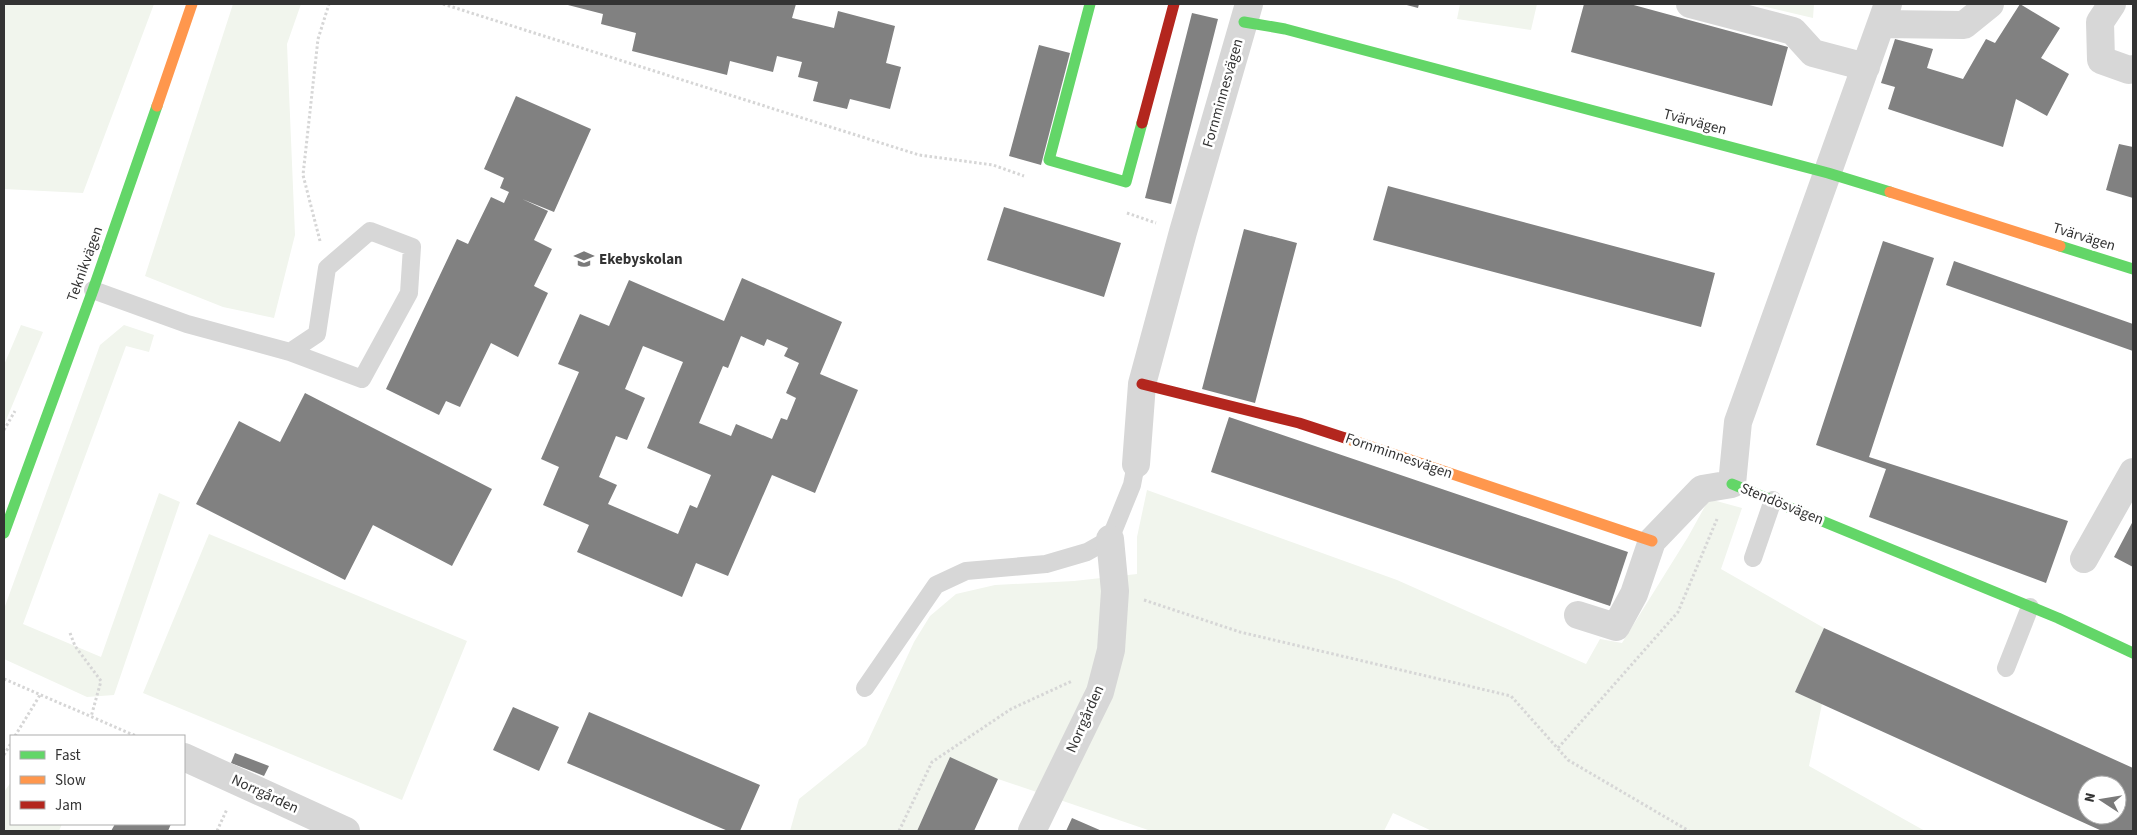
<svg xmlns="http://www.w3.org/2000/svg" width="2137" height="835" viewBox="0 0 2137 835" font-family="'Source Sans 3',sans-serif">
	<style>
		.green { fill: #f1f5ed }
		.building { fill: #818181; fill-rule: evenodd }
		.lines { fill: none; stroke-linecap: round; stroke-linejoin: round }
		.path { stroke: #d6d6d6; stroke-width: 3; stroke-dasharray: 2.5 2.5; stroke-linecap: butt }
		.lane { stroke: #d7d7d7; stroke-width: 18 }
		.street { stroke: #d7d7d7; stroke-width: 28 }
		.fast { stroke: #63d668; stroke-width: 11 }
		.slow { stroke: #ff974d; stroke-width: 11 }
		.jam { stroke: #b3261e; stroke-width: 11 }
		.labels { text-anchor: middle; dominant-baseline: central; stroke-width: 5; stroke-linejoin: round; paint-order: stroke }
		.street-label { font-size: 15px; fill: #333; stroke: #fff }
		.poi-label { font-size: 15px; font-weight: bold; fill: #333; stroke: #fff; text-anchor: start }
	</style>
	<rect width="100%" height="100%" fill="#fff"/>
	<!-- green -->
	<path class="green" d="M12,4H154L83,193L4,189V5Z
		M233,4H301L287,44L295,235L274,318L223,307L145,276Z
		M1460,4H1537L1531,30L1457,19Z
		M1754,4H1814L1813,18Z
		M21,325L43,332L4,425V365Z
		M124,325L154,335L149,352L126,346L23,624L101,657L159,493L180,502L114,695L87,697L4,659V609L100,345Z
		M1147,490L1397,580L1586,664L1600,639L1622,643L1688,537L1709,499L1742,508L1721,569L1824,628L1795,692L1822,704L1809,766L1925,831H1432L1393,813L1384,831H1151L998,779L950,758L917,831H790L799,799L866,745L914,642L930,616L956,594L995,585L1074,581L1137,574V537Z
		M209,534L467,641L402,800L143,693Z
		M11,782V824H62L59,831H4V792Z"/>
	<!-- building -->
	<path class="building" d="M564,4H796L792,18L834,28L838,11L895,26L886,63L901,67L890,109L850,99L847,109L813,101L818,82L798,77L802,62L777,56L773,72L730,61L727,75L632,51L636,33L601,24L603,14Z
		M1403,4H1419L1418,8Z
		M1584,4H1630L1788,47L1772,106L1571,52Z
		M2020,4L2060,28L2041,58L2069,74L2047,116L2016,99L2003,147L1888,109L1895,87L1881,83L1895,39L1933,49L1927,68L1963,79L1986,39L1995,43Z
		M1192,13L1218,19L1171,204L1145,198Z
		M1039,45L1070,53L1041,165L1009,156Z
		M516,96L591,129L554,212L522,199L548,211L534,240L552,249L534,286L548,293L518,357L491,343L460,407L446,401L439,415L386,389L457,239L468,244L491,197L504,203L509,192L500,188L504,178L484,169Z
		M2119,144L2133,147V198L2106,190Z
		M1388,186L1715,273L1701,327L1373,240Z
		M1004,207L1121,243L1104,297L987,260Z
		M1244,229L1297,243L1255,403L1202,389Z
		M1883,241L1934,258L1869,457L2068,521L2046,583L1869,517L1886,469L1816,445Z
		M1954,261L2133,324V351L1946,285Z
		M742,278L842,322L820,374L858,390L815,493L772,475L728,576L696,563L682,597L577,552L589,525L543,505L559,467L541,459L579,372L558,364L580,314L609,326L629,280L724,321ZM741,336L764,346L767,339L788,348L784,356L799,363L786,393L796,398L787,420L781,418L772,439L736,424L731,436L699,423L723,366L728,368ZM643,346L683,362L647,448L711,475L697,508L690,505L678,534L608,504L617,485L599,477L616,436L627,440L645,398L625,389Z
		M305,393L492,489L452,566L373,525L345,580L196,504L239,421L280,442Z
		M1229,417L1628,552L1610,606L1211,472Z
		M2133,521V567L2114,557Z
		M1824,628L2133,768V831H2102L1795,692ZM2087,785H2117V815H2087Z
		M513,707L559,727L539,771L493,750Z
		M589,712L760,785L740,831H728L567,763Z
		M235,753L269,766L264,776L231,763Z
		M950,757L998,779L974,831H917Z
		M1072,818L1102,831H1066Z
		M115,824H171L168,831H111Z"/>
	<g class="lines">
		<!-- path -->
		<path class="path" d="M443,4L919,155L993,165L1024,176
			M1127,213L1156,223
			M320,241L303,175L318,39L329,4
			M4,430L15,411
			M1144,600L1240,632L1511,696L1568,760L1689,831
			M70,633L75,646L101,681L91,717
			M4,679L136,736
			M15,736L40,695
			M1558,748L1678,612L1717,519
			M4,755L11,743
			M217,831L227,809
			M899,831L932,762L1011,709L1072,681"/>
		<!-- lane -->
		<path class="lane" d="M93,290L187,324L290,352L362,379L409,293L412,247L370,231L327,268L317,334L290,352
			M1753,558L1773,500
			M2006,668L2030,607
			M865,688L936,585L966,571L1046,564L1087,552L1110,539L1132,485L1136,464"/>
		<!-- street -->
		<path class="street" d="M1690,4L1793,31L1813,53L1866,67
			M2112,4L2100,22L2101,60L2129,70L2133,69
			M1881,24L1964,25L1990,4
			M1136,464L1142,384L1183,232L1249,4
			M2084,559L2133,472
			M1578,615L1616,627L1634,594L1652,541L1702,489L1732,484L1738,422L1888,4
			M184,757L346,831
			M1032,831L1100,692L1111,650L1115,591L1110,539"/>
		<!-- fast -->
		<path class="fast" d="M1090,4L1049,160L1126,182L1142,123
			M1244,22L1285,29L1828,173L1890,192
			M2060,246L2133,269
			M1732,484L2058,618L2133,653
			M4,533L93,290L157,106"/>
		<!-- slow -->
		<path class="slow" d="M157,106L192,4
			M1890,192L2060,246
			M1345,438L1652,541"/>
		<!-- jam -->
		<path class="jam" d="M1142,123L1174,4
			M1142,384L1299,423L1345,438"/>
	</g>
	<!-- icons -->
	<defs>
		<symbol id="school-bare" viewBox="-9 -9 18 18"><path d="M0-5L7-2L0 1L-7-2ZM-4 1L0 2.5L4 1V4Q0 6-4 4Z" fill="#7a7a7a" stroke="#fff" stroke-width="2.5" paint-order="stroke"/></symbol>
	</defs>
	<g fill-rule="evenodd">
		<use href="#school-bare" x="570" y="245" width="28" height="28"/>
	</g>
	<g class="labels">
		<!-- street labels -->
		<g class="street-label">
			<text transform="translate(1223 93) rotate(-74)">Fornminnesvägen</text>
			<text transform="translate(1695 122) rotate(15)">Tvärvägen</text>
			<text transform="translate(2084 237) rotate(17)">Tvärvägen</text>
			<text transform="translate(85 264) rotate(-70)">Teknikvägen</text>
			<text transform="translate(1399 456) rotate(19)">Fornminnesvägen</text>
			<text transform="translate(1782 504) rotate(22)">Stendösvägen</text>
			<text transform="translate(1085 719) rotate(-66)">Norrgården</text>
			<text transform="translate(265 794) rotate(25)">Norrgården</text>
		</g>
		<!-- poi labels -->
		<g class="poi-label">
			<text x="599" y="259">Ekebyskolan</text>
		</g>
	</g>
	<!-- border -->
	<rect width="2137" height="835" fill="none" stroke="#333333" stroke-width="10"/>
	<!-- legend -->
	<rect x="10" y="735" width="175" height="90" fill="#ffffff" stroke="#adadad"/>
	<rect x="20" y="751" width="25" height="8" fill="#63d668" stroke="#adadad"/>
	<text x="55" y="760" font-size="15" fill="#333333">Fast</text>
	<rect x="20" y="776" width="25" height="8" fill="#ff974d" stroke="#adadad"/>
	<text x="55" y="785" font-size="15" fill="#333333">Slow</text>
	<rect x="20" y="801" width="25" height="8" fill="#b3261e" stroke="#adadad"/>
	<text x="55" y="810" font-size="15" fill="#333333">Jam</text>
	<!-- north arrow -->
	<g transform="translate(2102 800) rotate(282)"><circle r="24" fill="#ffffff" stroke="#adadad"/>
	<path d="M0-4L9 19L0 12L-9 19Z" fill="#7a7a7a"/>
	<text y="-8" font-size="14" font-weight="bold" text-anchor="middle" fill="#333333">N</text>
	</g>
</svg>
